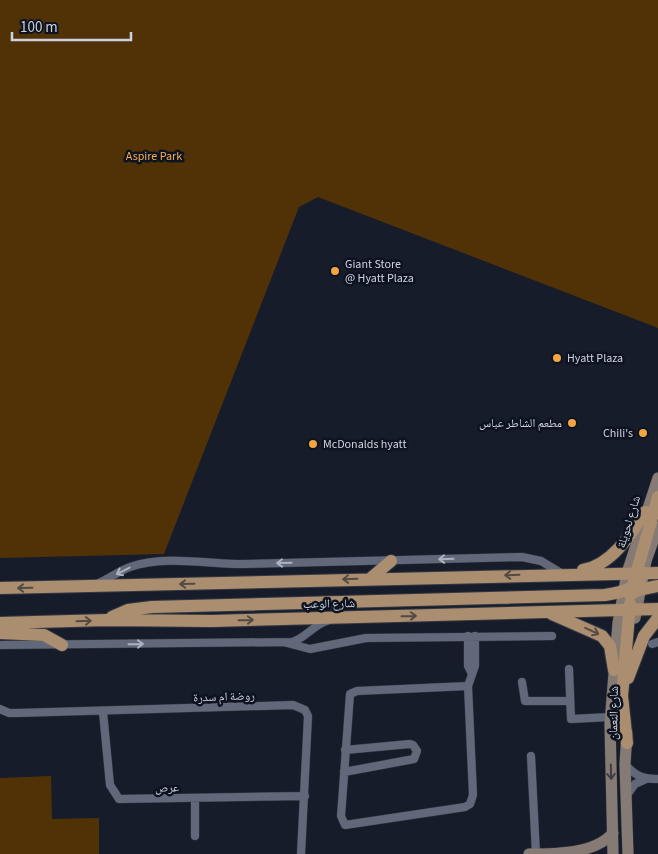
<svg xmlns="http://www.w3.org/2000/svg" width="658" height="854" viewBox="0 0 658 854" font-family="'Source Sans 3','Noto Naskh Arabic',sans-serif">
	<style>
		.green { fill: #513207 }
		.lines { fill: none; stroke-linecap: round; stroke-linejoin: round }
		.street-casing { stroke: #343842; stroke-width: 9 }
		.secondary-casing { stroke: #343842; stroke-width: 12 }
		.primary-casing { stroke: #343842; stroke-width: 14 }
		.street { stroke: #616879; stroke-width: 8 }
		.secondary { stroke: #867b74; stroke-width: 11 }
		.primary { stroke: #ab8e6f; stroke-width: 12 }
		.oneway { stroke: #adb2be }
		.oneway2 { stroke: #544a44 }
		.oneway3 { stroke: #3d3d42 }
		.poi-dot { fill: #f3a542; stroke: #0d1320; stroke-width: 2 }
		.labels { text-anchor: middle; dominant-baseline: central; stroke-width: 5; stroke-linejoin: round; paint-order: stroke }
		.park-label { font-size: 12px; fill: #f8ac50; stroke: #0d1320 }
		.poi-label { font-size: 12px; fill: #ced2dc; stroke: #0d1320; text-anchor: start }
		.street-label { font-size: 12px; fill: #ced2dc; stroke: #0d1320 }
	</style>
	<rect width="100%" height="100%" fill="#161c2a"/>
	<!-- green -->
	<path class="green" d="M0,0H658V328L318,197L299,207L164,554L0,558Z
		M51,776L52,819L99,818V854H0V778Z"/>
	<g class="lines">
		<defs>
			<path id="street" d="M99,583C110,578 119,571 130,567C166,555 207,564 243,564L522,557L541,561L561,573
				M468,636V666L471,672
				M287,643L310,649L366,638L552,636
				M652,644L658,642
				M0,645L292,642C306,638 313,625 327,621
				M569,669L571,719L610,717
				M522,682L525,701H569
				M468,686L357,691L350,694L341,816L345,825L465,807L470,804L473,795L468,686L475,666V636
				M0,709L9,713H17L293,705L305,710L308,716L301,854
				M103,712L110,785L119,799L305,796
				M531,756L536,854
				M625,764C635,776 643,779 658,779
				M344,772L414,759L417,751L413,745L410,744L345,750
				M627,795L635,784L646,779
				M195,836V799"/>
			<path id="secondary" d="M635,618L646,561L658,527
				M627,733L625,764L628,854
				M529,854C556,854 595,854 613,833
				M613,854L610,724L618,623L627,573L658,478"/>
			<path id="primary" d="M583,570C611,565 631,535 645,512
				M371,578L391,561
				M634,581L658,497
				M0,588L658,573
				M630,595L638,590L658,586
				M552,614L602,636L610,646L614,670
				M112,617L128,610L152,607L605,595C623,592 635,590 644,573
				M0,623L107,620L212,621L658,609
				M0,633L44,635L62,645
				M628,678L644,636L658,618
				M627,743L622,696L630,604"/>
		</defs>
		<!-- street casing -->
		<use href="#street" class="street-casing"/>
		<!-- secondary casing -->
		<use href="#secondary" class="secondary-casing"/>
		<!-- primary casing -->
		<use href="#primary" class="primary-casing"/>
		<!-- street -->
		<use href="#street" class="street"/>
		<!-- secondary -->
		<use href="#secondary" class="secondary"/>
		<!-- primary -->
		<use href="#primary" class="primary"/>
	</g>
	<!-- one-way arrows -->
	<defs><path id="oneway-shaft" d="M-6 0H5M1.5-3L5.5 0L1.5 3" fill="none" stroke-width="1.6" stroke-linecap="round" stroke-linejoin="round" transform="scale(1.25)"/></defs>
	<g class="oneway">
		<use href="#oneway-shaft" transform="translate(446 559) rotate(178)"/>
		<use href="#oneway-shaft" transform="translate(284 563) rotate(179)"/>
		<use href="#oneway-shaft" transform="translate(123 571) rotate(153)"/>
		<use href="#oneway-shaft" transform="translate(136 644) rotate(-1)"/>
	</g>
	<g class="oneway2">
		<use href="#oneway-shaft" transform="translate(512 575) rotate(178)"/>
		<use href="#oneway-shaft" transform="translate(350 579) rotate(178)"/>
		<use href="#oneway-shaft" transform="translate(187 584) rotate(179)"/>
		<use href="#oneway-shaft" transform="translate(25 588) rotate(179)"/>
		<use href="#oneway-shaft" transform="translate(409 616) rotate(-1)"/>
		<use href="#oneway-shaft" transform="translate(246 620) rotate(-1)"/>
		<use href="#oneway-shaft" transform="translate(84 621) rotate(-2)"/>
		<use href="#oneway-shaft" transform="translate(592 631) rotate(25)"/>
	</g>
	<use class="oneway3" href="#oneway-shaft" transform="translate(611 772) rotate(88)"/>
	<!-- markers -->
	<g class="poi-dot">
		<circle cx="335" cy="271" r="5"/>
		<circle cx="557" cy="358" r="5"/>
		<circle cx="572" cy="423" r="5"/>
		<circle cx="643" cy="433" r="5"/>
		<circle cx="313" cy="444" r="5"/>
	</g>
	<g class="labels">
		<!-- park labels -->
		<g class="park-label">
			<text x="154" y="156">Aspire Park</text>
		</g>
		<!-- poi labels -->
		<g class="poi-label">
			<text x="345" y="264">Giant Store<tspan x="345" dy="14">@ Hyatt Plaza</tspan></text>
			<text x="567" y="358">Hyatt Plaza</text>
			<text x="562" y="423" text-anchor="end">مطعم الشاطر عباس</text>
			<text x="633" y="433" text-anchor="end">Chili's</text>
			<text x="323" y="444">McDonalds hyatt</text>
		</g>
		<!-- street labels -->
		<g class="street-label">
			<text transform="translate(629 522) rotate(-73)">شارع لحويلة</text>
			<text transform="translate(329 604) rotate(-1)">شارع الوعب</text>
			<text transform="translate(224 697) rotate(-2)">روضة ام سدرة</text>
			<text transform="translate(614 713) rotate(-89)">شارع النعمان</text>
			<text transform="translate(167 788) rotate(-1)">عرص</text>
		</g>
	</g>
	<!-- scale -->
	<path d="M12 32v8h119v-8" fill="none" stroke="#ced2dc" stroke-width="2.5"/>
	<text x="20" y="32" font-size="15" fill="#ced2dc" stroke="#0d1320" stroke-width="4" paint-order="stroke">100 m</text>
</svg>
